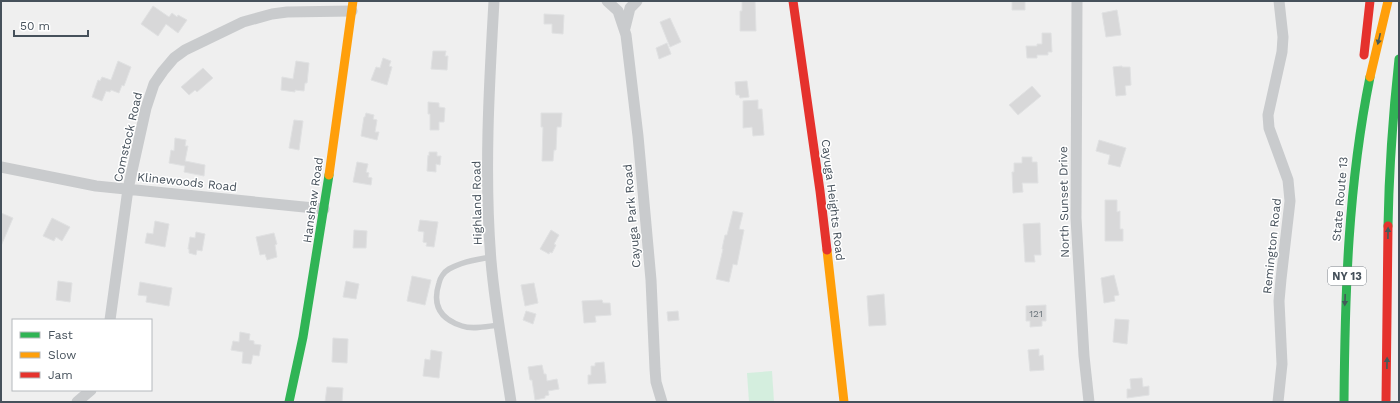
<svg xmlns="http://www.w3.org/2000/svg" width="1400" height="403" viewBox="0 0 1400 403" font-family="'Work Sans',sans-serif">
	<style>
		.green { fill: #d4eede }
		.building { fill: #d8d8d9; stroke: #e0e1e2 }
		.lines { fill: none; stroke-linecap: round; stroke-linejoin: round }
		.lane { stroke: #c9cbcd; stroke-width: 5.5 }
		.street { stroke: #c9cbcd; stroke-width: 11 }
		.fast { stroke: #30b455; stroke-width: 9 }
		.slow { stroke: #ff9f0a; stroke-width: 9 }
		.jam { stroke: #e5322d; stroke-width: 9 }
		.oneway { fill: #445b5a }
		.labels { text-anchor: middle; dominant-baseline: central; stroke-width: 3; stroke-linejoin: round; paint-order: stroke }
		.number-label { font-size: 10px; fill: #6b747b }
		.shield { fill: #fff; stroke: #7e858c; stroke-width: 1 }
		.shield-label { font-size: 11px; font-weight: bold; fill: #46515b }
		.street-label { font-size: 12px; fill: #46515b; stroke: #fff }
	</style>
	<rect width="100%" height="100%" fill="#efefef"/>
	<!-- green -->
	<path class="green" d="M772,371L774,402H749L747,373Z"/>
	<!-- building -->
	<path class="building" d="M742,1H755L756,31H740V11H742Z
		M1012,1H1025V10H1012Z
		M153,6L169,17L172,13L177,17L178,15L187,20L178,33L166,24L158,36L141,24Z
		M1117,10L1121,35L1106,37L1102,13Z
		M544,14L564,15L563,34L552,33V24H544Z
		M670,18L681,42L670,47L660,22Z
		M1042,33H1051L1052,52H1048V55H1037V58H1027L1026,46H1037V44H1042Z
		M667,43L671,54L659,59L656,48Z
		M433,51H446L445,56H448L447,70L431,69Z
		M383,58L391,61L389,66L392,67L387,85L371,80L376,67L380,68Z
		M118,61L131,67L124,86L122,85L119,93L111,90L110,92L106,91L102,101L92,97L98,80L100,81L102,77L111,80Z
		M296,61L309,63L307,83H305L304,91L295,90V92L281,90L282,77L293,79Z
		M1122,66V67H1130L1131,85L1125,86L1126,95L1116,96L1113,67Z
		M203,68L213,78L197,92L195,90L189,95L181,87Z
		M747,81L749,97L740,98L739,95H736L735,82Z
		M1032,86L1041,96L1018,115L1009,105Z
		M758,100V109H762L764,135L753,136L752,127L743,128V101Z
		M428,102L439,103V107L445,108L444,122H439V130H430V114H428Z
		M366,113L374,115L373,119L377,120L375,132H379L377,140L361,136L364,117H365Z
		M541,113H562L561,127H557L556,150H554L553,161H542L543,127H541Z
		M294,120L303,121L299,150L289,148Z
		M175,138L186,140L185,146H188L185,161L205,165L204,176L184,172L185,166L169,163L171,150L174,151Z
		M1099,140L1126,148L1120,167L1108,164L1110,155L1096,151Z
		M429,152H437V156H441L440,165L436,164V172L427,171L428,155L429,156Z
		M1022,157H1032V162H1037L1038,183H1022L1023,192L1013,193L1012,172H1014V163H1022Z
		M357,162L368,164L366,172L369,173L368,177L372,178L371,185L353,182Z
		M1105,200H1117V212L1120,211V229H1123V241H1105Z
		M733,211L743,213L739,229L744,230L737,265L733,264L729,282L716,279L723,249H722L725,235H727Z
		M1,213L13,218L1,246Z
		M52,218L70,227L62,241L56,237L54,241L43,236Z
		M420,220L438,222L434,247L426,246L427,243L423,242L424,232L418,231Z
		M155,221L169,224L165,247L145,243L147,233L153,234Z
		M1040,223L1041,255H1034L1035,262H1025L1023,224Z
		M354,230L367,231L366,248H353Z
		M551,230L559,235L554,244L556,245L552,253L550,252L549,254L540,249Z
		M196,232L205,234L202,251L197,250L196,255L189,253V249H188L190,237L195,238Z
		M274,233L277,244L275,245L277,257L267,260L265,254L260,255L256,237Z
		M1114,275L1119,295L1114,296L1115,301L1104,303L1101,278Z
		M412,276L431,280L425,305L407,301Z
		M58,281L72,283L70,302L56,300Z
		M346,281L359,284L356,299L343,297Z
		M140,282L172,288L169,306L146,302L147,296L138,295Z
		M534,283L538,303L525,306L521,285Z
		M884,294L886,325L869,326L867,296Z
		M602,300L603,303H610L611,315L595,316L596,322L584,323L582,301Z
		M1046,305V321H1042V326L1030,327V321H1026V306Z
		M526,311L536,314L533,324L523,320Z
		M678,311L679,320L668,321L667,312Z
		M1115,319L1129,320L1127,344L1113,342Z
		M240,332L250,334L249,340L254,341V344L261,345L259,356L253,355L251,364L242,363L243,352L231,350L233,341L239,342Z
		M333,338L348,339L347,363L332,362Z
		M1039,349V356L1043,355L1044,370L1030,371L1028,350Z
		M431,350L442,352L439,378L423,376L425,359L430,360Z
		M604,362L606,383L588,384V375H591V366H595V363Z
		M542,365L544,374H546L547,381L557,379L559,389L548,391L549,395L545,396V398L535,400L532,380H530L528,367Z
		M1142,378L1143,387L1149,386V395L1127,398V389H1131L1130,379Z
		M327,387L343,388L342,402H325Z"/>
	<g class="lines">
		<!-- lane -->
		<path class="lane" d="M491,257C478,259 461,262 449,269C444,272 440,278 439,283C432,305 440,319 462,326C473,330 488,326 499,325"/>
		<!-- street -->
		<path class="street" d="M494,1C489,87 484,175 491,261C495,308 504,355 511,402
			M607,1L618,11L626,35L638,136L651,280L655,369L656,382L662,402
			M1077,1L1076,218L1084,356L1089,402
			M625,28L630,8L637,1
			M1,167L96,186L324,209
			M110,320L128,189L146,108L154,84L163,71L174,58L185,50L243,22L272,14L287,12L352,11
			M77,402L91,390
			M1278,402L1282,364L1279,301L1281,279L1290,201L1288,180L1269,128L1268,115L1282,52L1283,37L1279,1"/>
		<!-- fast -->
		<path class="fast" d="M1388,226C1389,170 1393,114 1399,59
			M289,402L303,337L329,175
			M1344,402C1345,291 1348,186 1370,77"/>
		<!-- slow -->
		<path class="slow" d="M1370,77L1388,1
			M329,175L353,1
			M827,250L844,402"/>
		<!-- jam -->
		<path class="jam" d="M793,1L820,191L827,250
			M1364,55L1370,1
			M1386,402L1388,226"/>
	</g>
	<!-- one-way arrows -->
	<defs><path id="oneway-solid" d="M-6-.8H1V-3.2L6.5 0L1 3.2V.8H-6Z"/></defs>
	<g class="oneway">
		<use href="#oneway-solid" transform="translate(1379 39) rotate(103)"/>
		<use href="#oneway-solid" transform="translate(1388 233) rotate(-89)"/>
		<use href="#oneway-solid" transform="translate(1345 300) rotate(92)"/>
		<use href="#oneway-solid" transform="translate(1387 363) rotate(-89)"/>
	</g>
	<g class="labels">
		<!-- number labels -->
		<g class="number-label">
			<text x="1036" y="313">121</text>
		</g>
		<!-- shield labels -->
		<rect class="shield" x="1328" y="267" width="38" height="18" rx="3"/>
		<g class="shield-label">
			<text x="1347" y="276">NY 13</text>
		</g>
		<!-- street labels -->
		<g class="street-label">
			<text transform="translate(128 137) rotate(-77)">Comstock Road</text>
			<text transform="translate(187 182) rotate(6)">Klinewoods Road</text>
			<text transform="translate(1340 199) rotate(-85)">State Route 13</text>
			<text transform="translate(313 200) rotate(-82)">Hanshaw Road</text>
			<text transform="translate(833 200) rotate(83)">Cayuga Heights Road</text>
			<text transform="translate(1064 202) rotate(-91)">North Sunset Drive</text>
			<text transform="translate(477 203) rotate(-91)">Highland Road</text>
			<text transform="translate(632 216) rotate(-95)">Cayuga Park Road</text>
			<text transform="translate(1272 246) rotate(-84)">Remington Road</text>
		</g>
	</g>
	<!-- border -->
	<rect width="1400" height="403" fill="none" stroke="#46515b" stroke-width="4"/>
	<!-- legend -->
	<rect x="12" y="319" width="140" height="72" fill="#ffffff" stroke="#b5b9bd"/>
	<rect x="20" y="332" width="20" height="6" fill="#30b455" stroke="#b5b9bd"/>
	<text x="48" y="339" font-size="12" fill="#46515b">Fast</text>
	<rect x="20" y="352" width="20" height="6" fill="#ff9f0a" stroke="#b5b9bd"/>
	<text x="48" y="359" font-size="12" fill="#46515b">Slow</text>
	<rect x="20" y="372" width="20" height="6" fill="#e5322d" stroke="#b5b9bd"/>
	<text x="48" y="379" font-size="12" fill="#46515b">Jam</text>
	<!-- scale -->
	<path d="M14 30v6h74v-6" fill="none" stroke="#46515b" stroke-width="2"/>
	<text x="20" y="30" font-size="12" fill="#46515b" stroke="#ffffff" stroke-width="3" paint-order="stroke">50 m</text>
</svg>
